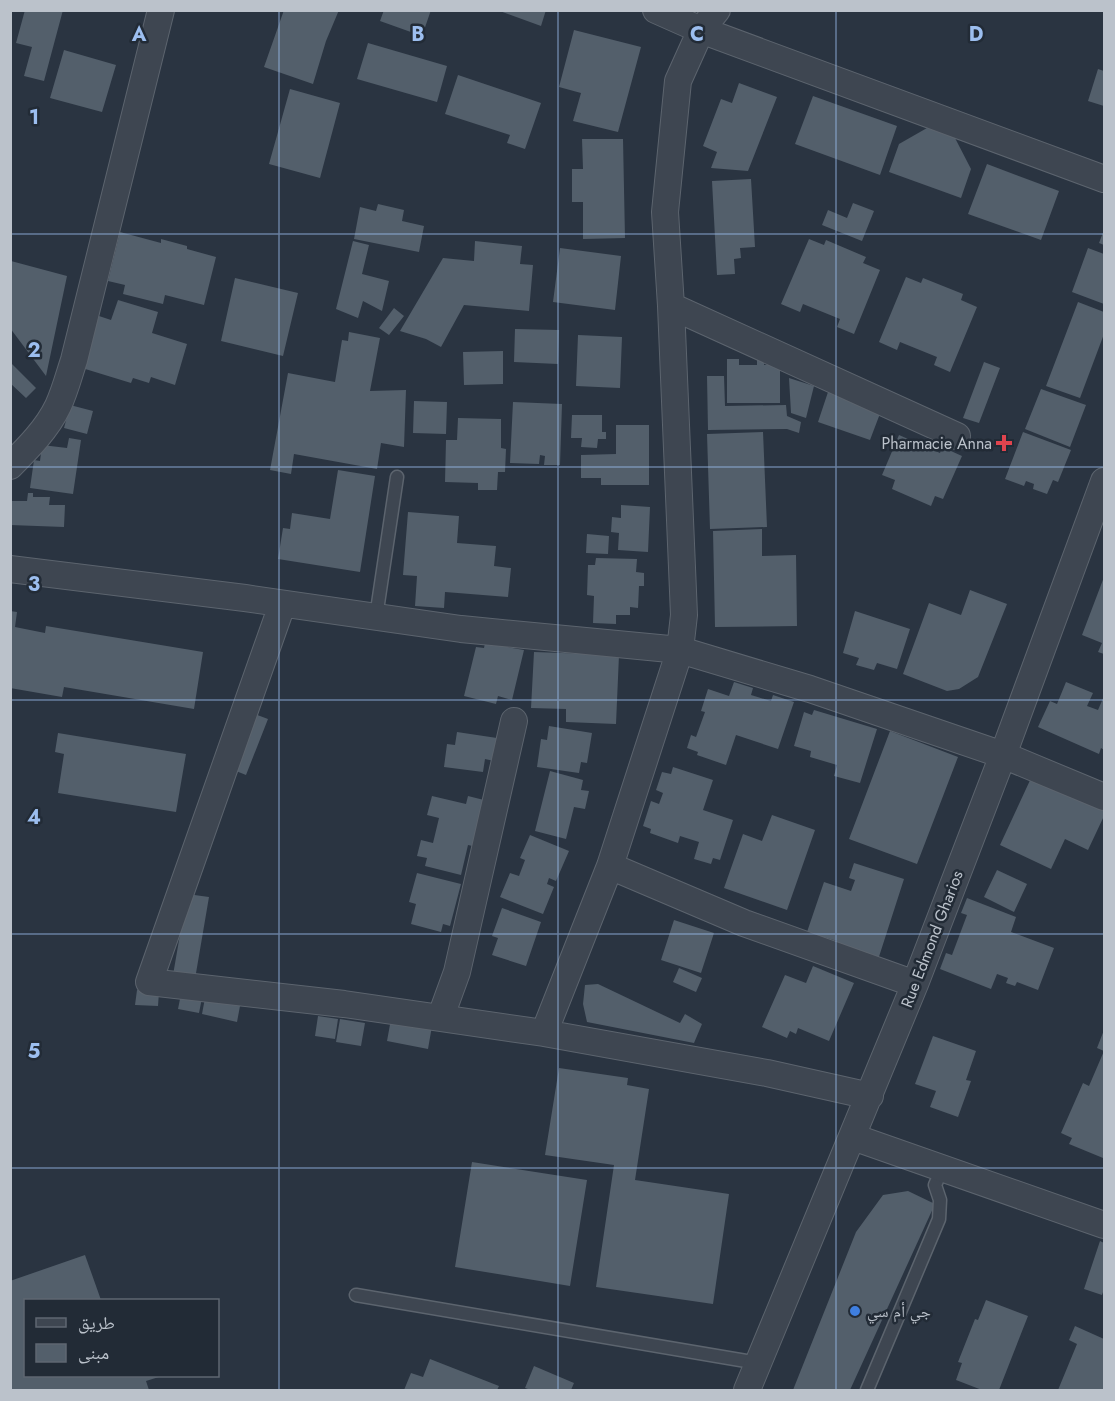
<svg xmlns="http://www.w3.org/2000/svg" width="1115" height="1401" viewBox="0 0 1115 1401" font-family="Jost,'Noto Naskh Arabic',sans-serif">
	<style>
		.building { fill: #535f6b }
		.lines { fill: none; stroke-linecap: round; stroke-linejoin: round }
		.lane-casing { stroke: #5c646e; stroke-width: 15 }
		.street-casing { stroke: #5c646e; stroke-width: 28 }
		.lane { stroke: #3e4651; stroke-width: 12 }
		.street { stroke: #3e4651; stroke-width: 26 }
		.grid { fill: none; stroke: #9cbeef; stroke-width: 1.5; stroke-opacity: 0.55 }
		.health-dot { fill: #e0444e; stroke: #222b36; stroke-width: 2 }
		.shop-dot { fill: #3f7fe0; stroke: #222b36; stroke-width: 2 }
		.labels { text-anchor: middle; dominant-baseline: central; stroke-width: 5; stroke-linejoin: round; paint-order: stroke }
		.poi-label { font-size: 16px; fill: #bbc2cb; stroke: #222b36; text-anchor: end }
		.street-label { font-size: 16px; fill: #bbc2cb; stroke: #222b36 }
		.grid-label { font-size: 20px; text-anchor: middle; font-weight: bold; fill: #9cbeef; stroke: #222b36; stroke-width: 5; stroke-linejoin: round; paint-order: stroke }
	</style>
	<rect width="100%" height="100%" fill="#2a3441"/>
	<!-- building -->
	<path class="building" d="M25,10H63L44,81L24,76L32,47L16,43Z
		M284,10H339L326,41L313,84L264,67Z
		M384,10H431L422,36L380,21Z
		M497,10H546L541,26Z
		M574,30L641,47L618,132L573,121L581,93L559,87Z
		M368,43L447,66L437,102L357,79Z
		M64,50L116,65L102,112L50,98Z
		M1098,69L1104,71V106L1088,101Z
		M458,75L541,103L525,149L507,143L510,135L445,114Z
		M739,83L777,97L748,171L711,168L717,152L703,146L721,99L732,103Z
		M290,89L340,103L320,178L269,164Z
		M813,96L897,126L880,175L795,144Z
		M927,128L955,138L971,169L961,198L889,172L899,144Z
		M582,139H623L625,238L583,239V202H572V169H583Z
		M987,164L1059,191L1041,240L968,214Z
		M751,179L755,247L740,248L741,258L734,259L735,274L717,275L712,181Z
		M853,203L874,211L862,241L822,225L828,210L847,218Z
		M378,204L404,210L402,221L424,226L419,252L354,239L360,207L376,211Z
		M1104,230V245L1099,243Z
		M120,232L161,243V239L187,246V249L216,257L204,305L165,295L163,304L123,294L125,285L108,281Z
		M809,239L824,245L826,240L866,257L863,263L880,270L854,334L837,327L840,319L803,304L800,312L781,304Z
		M353,241L369,245L362,274L389,281L382,311L363,301L358,318L336,309Z
		M475,241L522,246L520,264L533,265L529,311L464,305L441,347L426,339L400,331L443,258L474,261Z
		M560,248L621,256L615,310L553,302Z
		M1088,248L1104,254V304L1072,292Z
		M11,261L67,276L46,376L10,328Z
		M906,277L921,283L923,278L963,294L961,300L977,307L950,372L934,365L937,357L900,342L897,350L879,342Z
		M235,278L298,293L283,356L221,341Z
		M118,300L158,312L152,333L187,344L175,385L151,377L149,383L133,378L131,383L82,368L99,316L111,320Z
		M1078,302L1104,312V334L1080,398L1046,386Z
		M394,308L404,316L389,335L379,328Z
		M515,329L559,330L558,364L514,362Z
		M349,332L380,338L370,391L406,390L404,447L381,443L377,469L294,454L291,474L270,470L288,373L335,382L342,340L348,341Z
		M578,335L622,337L620,388L576,386Z
		M503,351V384L464,385L463,352Z
		M757,358H764V365L780,364V403H727V359H739V365H757Z
		M10,362L36,388L26,398L10,383Z
		M984,362L1000,368L979,423L963,418Z
		M707,376H724L725,406L786,405L787,416L801,422L799,433L787,429L708,430Z
		M789,378L814,386L806,418L791,413Z
		M1041,389L1086,405L1070,447L1025,429Z
		M828,392L881,411L870,440L818,422Z
		M414,401L447,402L446,434L413,433Z
		M513,402L562,404L560,465H544L545,456L540,455L539,464L510,463Z
		M70,405L93,411L87,434L64,428Z
		M572,415H602V432H606V439H598L597,448L581,447L582,438H571Z
		M458,418L501,419V448L506,449L505,472H498L497,490H478V483L445,482L446,440H457Z
		M616,425H649V485H601V478H581V455L616,454Z
		M763,432L767,527L710,529L707,434Z
		M1023,432L1071,450L1058,482L1053,480L1047,494L1033,489L1034,484L1026,481L1024,486L1005,479Z
		M899,435L940,453L942,447L962,456L943,499L935,496L931,506L892,489L895,480L882,475Z
		M69,438L81,440L73,494L30,488L34,460L40,461L42,445L67,448Z
		M338,470L375,476L360,572L278,559L283,528L290,529L292,513L330,519Z
		M28,493H33V497H50L49,505H65L64,527L10,525V501H27Z
		M621,505L650,507L648,552L618,550L619,533L611,532L612,517L621,518Z
		M408,512L459,516L457,543L496,546L494,566L511,568L508,597L445,592L444,608L415,606L417,576L403,575Z
		M762,529V556L796,555L797,626L715,627L713,531Z
		M587,534L609,536L608,554L586,553Z
		M596,558L637,559L636,572L644,573V586H639L638,608L630,607V615H616V624L593,623L594,596L587,595L588,565H595Z
		M1104,577V654L1098,652L1102,643L1082,635Z
		M970,590L1007,604L978,677L959,689L947,691L903,674L929,603L961,615Z
		M10,611L17,612L15,627L45,633L46,626L203,652L194,709L64,687L62,697L10,688Z
		M855,611L910,629L897,669L877,663L874,670L856,665L859,658L843,653Z
		M485,643L524,650L512,700L498,696L496,704L464,696L476,647L484,648Z
		M534,652L619,655L616,724L566,722V709L531,708Z
		M734,682L753,688L751,695L771,701L773,695L794,702L778,749L736,735L726,765L697,755L698,752L687,748L691,735L696,737L705,712L701,711L708,689L729,696Z
		M1066,682L1093,693L1087,706L1098,710L1104,696V750L1101,748L1099,754L1038,727L1050,701L1057,704Z
		M814,710L877,729L860,783L834,776L837,765L810,757L811,751L794,746L804,712L812,715Z
		M252,713L268,719L246,775L231,769Z
		M549,726L592,733L587,763L581,762L579,773L537,767L541,739L547,740Z
		M890,731L958,757L917,864L849,839Z
		M457,732L497,738L494,761L485,759L483,772L444,767L447,744L455,745Z
		M58,733L186,754L176,812L58,793L64,754L55,752Z
		M673,767L713,780L703,810L733,820L720,860L713,858L711,864L694,859L699,842L680,836L678,843L650,833L651,829L643,826L651,801L659,804L663,793L656,790L662,772L671,774Z
		M550,771L583,780L581,790L589,791L585,809L574,807L566,839L535,831Z
		M1032,776L1104,802V816L1088,850L1065,839L1051,869L1000,845Z
		M432,796L466,804L468,796L488,801L477,847L468,845L461,875L425,866L427,858L417,856L421,840L433,843L439,818L427,815Z
		M772,815L815,830L787,910L724,888L743,834L762,841Z
		M530,835L569,851L556,881L549,878L547,884L554,887L543,914L500,897L510,873L519,876L525,860L520,858Z
		M854,863L904,879L876,966L833,952L837,941L807,932L824,882L851,891L855,880L849,878Z
		M997,870L1027,884L1014,912L984,897Z
		M417,873L461,884L450,926L443,924L441,932L411,924L416,904L409,902Z
		M187,894L209,897L195,979L173,975Z
		M967,898L1016,917L1011,932L1054,948L1038,990L1017,982L1015,986L1006,983L1008,978L997,974L991,989L940,969L946,953L952,955L967,915L961,913Z
		M502,908L541,922L526,966L492,955L498,938L492,936Z
		M674,920L714,933L701,973L661,960Z
		M813,966L854,983L829,1041L798,1028L796,1034L790,1031L787,1038L762,1027L785,975L806,983Z
		M679,968L702,978L696,992L673,982Z
		M598,984L680,1023L685,1014L702,1024L694,1043L587,1022L583,1004L585,985Z
		M137,990L159,992L158,1006L135,1005Z
		M181,994L202,998L199,1013L178,1009Z
		M205,998L240,1006L237,1022L202,1014Z
		M318,1016L338,1019L335,1039L315,1036Z
		M340,1019L365,1023L361,1046L336,1042Z
		M391,1019L432,1026L428,1049L387,1041Z
		M1104,1030V1155L1103,1158L1069,1144L1072,1138L1061,1133L1083,1083L1089,1086L1104,1051L1097,1048Z
		M933,1036L976,1051L966,1080L971,1081L958,1117L930,1107L936,1091L915,1084Z
		M559,1068L628,1078L627,1085L649,1089L635,1180L729,1194L713,1304L596,1287L614,1165L545,1155Z
		M472,1162L587,1180L570,1286L455,1267Z
		M908,1191L935,1204L850,1390H793L856,1232L883,1195Z
		M1100,1241L1104,1243V1289L1102,1295L1084,1289Z
		M85,1255L101,1300H26V1376H162L146,1381L149,1390H10V1281Z
		M986,1300L1028,1316L999,1390H982L956,1380L962,1363L958,1362L975,1319L978,1320Z
		M1075,1326L1104,1339V1390H1058L1077,1344L1069,1340Z
		M430,1359L499,1386L497,1390H404L411,1373L423,1377Z
		M534,1366L574,1383L571,1390H531L525,1388Z"/>
	<g class="lines">
		<defs>
			<path id="lane" d="M376,617L397,477
				M356,1295L758,1363
				M867,1390L939,1219L940,1200L935,1185L942,1169"/>
			<path id="street" d="M656,10L701,30L1104,179
				M671,306L957,436
				M10,466C28,448 47,429 58,406C65,391 69,375 74,360L161,10
				M10,569L245,598L461,629L680,650L810,689L1003,755L1104,797
				M282,605L149,982L344,1004L544,1033L610,866L680,650L684,615L671,306L665,212L678,81L701,30L717,10
				M610,866L744,923L915,984
				M441,1016L457,972L514,721
				M544,1033L767,1073L870,1096
				M853,1137L1104,1225
				M747,1390L915,984L1003,755L1104,481"/>
		</defs>
		<!-- lane casing -->
		<use href="#lane" class="lane-casing"/>
		<!-- street casing -->
		<use href="#street" class="street-casing"/>
		<!-- lane -->
		<use href="#lane" class="lane"/>
		<!-- street -->
		<use href="#street" class="street"/>
	</g>
	<!-- grid -->
	<path class="grid" d="M279,10V1390M558,10V1390M836,10V1390M10,234H1104M10,467H1104M10,700H1104M10,934H1104M10,1168H1104"/>
	<!-- markers -->
	<path class="health-dot" d="M1001 434h6v6h6v6h-6v6h-6v-6h-6v-6h6z"/>
	<circle class="shop-dot" cx="855" cy="1311" r="6"/>
	<g class="labels">
		<!-- poi labels -->
		<g class="poi-label">
			<text x="992" y="443">Pharmacie Anna</text>
			<text x="867" y="1311" text-anchor="start">جي أم سي</text>
		</g>
		<!-- street labels -->
		<g class="street-label">
			<text transform="translate(932 939) rotate(-69)">Rue Edmond Gharios</text>
		</g>
	</g>
	<g class="grid-label">
		<text x="139" y="41">A</text>
		<text x="418" y="41">B</text>
		<text x="697" y="41">C</text>
		<text x="976" y="41">D</text>
		<text x="34" y="124">1</text>
		<text x="34" y="357">2</text>
		<text x="34" y="591">3</text>
		<text x="34" y="824">4</text>
		<text x="34" y="1058">5</text>
	</g>
	<!-- border -->
	<rect width="1115" height="1401" fill="none" stroke="#bbc2cb" stroke-width="24"/>
	<!-- legend -->
	<rect x="24" y="1299" width="195" height="78" fill="#222b36" stroke="#5f6772" stroke-width="1.5"/>
	<rect x="36" y="1318" width="30" height="9" fill="#3e4651" stroke="#5f6772" stroke-width="1.5"/>
	<text x="78" y="1329" font-size="18" fill="#bbc2cb">طريق</text>
	<rect x="36" y="1344" width="30" height="18" fill="#535f6b" stroke="#5f6772" stroke-width="1.5"/>
	<text x="78" y="1359" font-size="18" fill="#bbc2cb">مبنى</text>
</svg>
